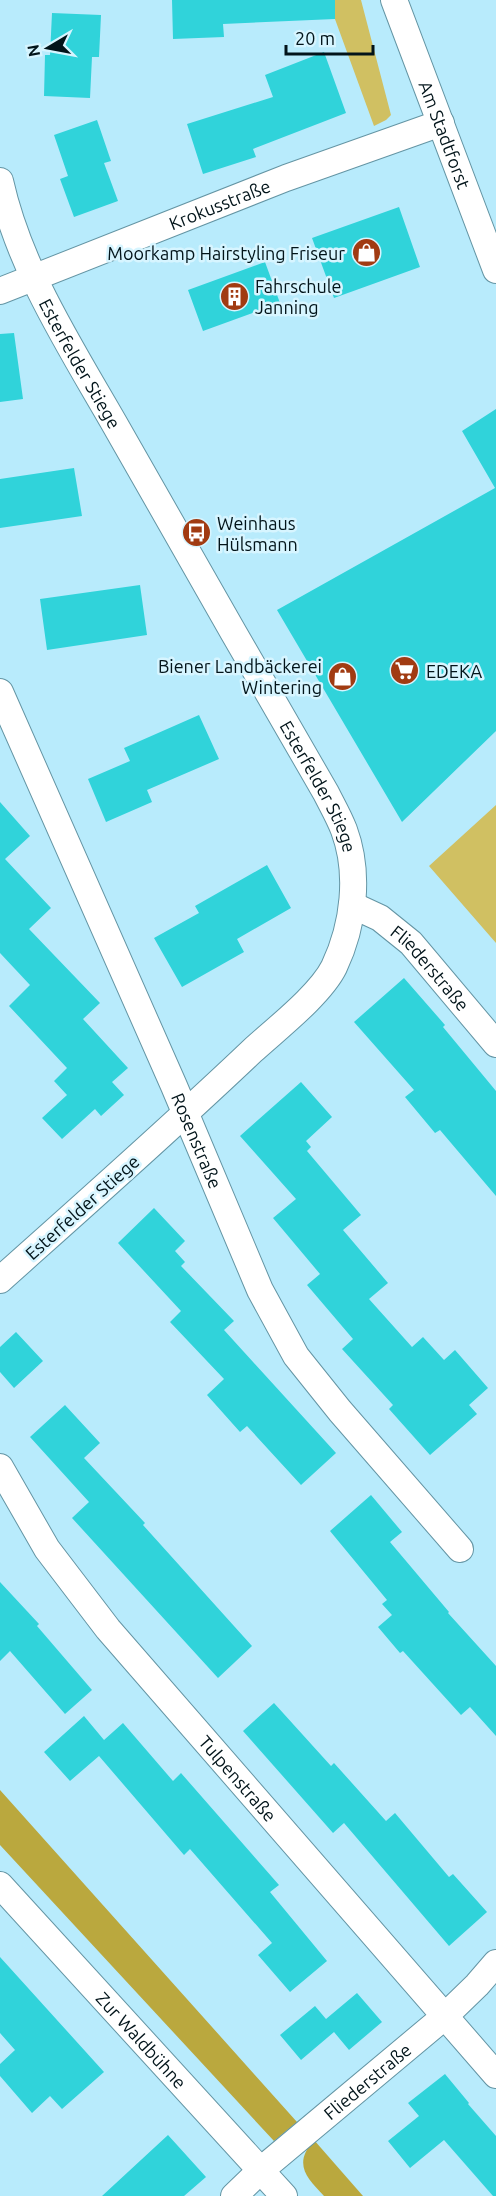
<svg xmlns="http://www.w3.org/2000/svg" width="496" height="2196" viewBox="0 0 496 2196" font-family="Ubuntu,sans-serif">
	<style>
		.green { fill: #d0c062 }
		.forest { fill: #baa83e }
		.building { fill: #30d3da }
		.lines { fill: none; stroke-linecap: round; stroke-linejoin: round }
		.minor-casing { stroke: #6495a4; stroke-width: 28 }
		.minor { stroke: #fff; stroke-width: 26 }
		.labels { text-anchor: middle; dominant-baseline: central; stroke-width: 5; stroke-linejoin: round; paint-order: stroke }
		.street-label { font-size: 18px; fill: #02141a; stroke: #d7f5ff }
		.poi-label { font-size: 18px; fill: #02141a; stroke: #d7f5ff; text-anchor: start }
	</style>
	<rect width="100%" height="100%" fill="#b8ebfc"/>
	<!-- green -->
	<path class="green" d="M328,0H361L391,115L386,120L374,126Z
		M496,805V943L429,866Z"/>
	<!-- forest -->
	<path class="forest" d="M0,1790L297,2122L274,2141L0,1845Z
		M314,2140L363,2196H324C306,2177 293,2164 314,2140Z"/>
	<!-- building -->
	<path class="building" d="M172,0H335V19L223,24L224,37L173,39Z
		M52,13L101,15L99,57H92L90,98L44,96L45,55H50Z
		M324,52L346,113L253,149L256,157L203,174L187,124L273,97L265,75Z
		M97,120L111,161L104,163L118,201L74,217L60,179L68,176L54,135Z
		M399,207L420,267L334,298L312,238Z
		M265,262L280,303L203,331L188,290Z
		M14,333L23,399L0,402V334Z
		M496,409V731L402,822L277,610L495,488L462,431Z
		M74,468L82,516L0,528V479Z
		M140,585L147,635L47,650L40,599Z
		M199,715L219,759L147,790L152,802L106,822L88,779L130,761L124,748Z
		M0,802L30,836L5,859L51,908L29,929L100,1003L83,1019L128,1068L112,1082L124,1095L101,1116L95,1109L62,1139L42,1118L67,1095L54,1081L67,1068L9,1006L30,985L0,953Z
		M267,865L291,908L237,939L244,952L182,987L154,938L199,913L195,906Z
		M404,978L445,1025L443,1027L496,1091V1196L440,1130L435,1133L405,1097L414,1090L354,1022Z
		M301,1082L332,1117L306,1141L311,1147L307,1151L361,1215L343,1230L388,1283L369,1299L412,1347L423,1337L444,1360L455,1350L488,1388L469,1405L477,1414L430,1455L389,1409L393,1405L342,1349L353,1339L307,1285L320,1274L273,1218L296,1199L240,1136Z
		M154,1208L185,1241L175,1251L185,1262L181,1266L234,1321L224,1330L336,1453L301,1485L247,1426L240,1432L207,1395L224,1379L170,1322L181,1311L118,1243Z
		M16,1332L43,1361L14,1388L0,1372V1347Z
		M65,1405L100,1443L84,1458L145,1523L143,1525L252,1646L218,1678L72,1518L89,1502L30,1437Z
		M371,1495L402,1532L390,1542L449,1612L448,1613L496,1666V1736L470,1707L461,1715L403,1651L400,1653L378,1627L392,1615L382,1604L387,1600L330,1531Z
		M0,1582L39,1624L37,1626L92,1690L65,1714L10,1651L0,1661Z
		M274,1703L331,1766L334,1763L386,1821L395,1813L449,1877L453,1874L487,1912L449,1946L344,1823L333,1833L243,1731Z
		M84,1716L104,1740L123,1723L173,1781L181,1773L279,1885L270,1892L327,1961L290,1992L258,1955L272,1943L190,1849L184,1855L99,1756L70,1781L44,1752Z
		M0,1957L104,2072L62,2109L50,2096L32,2113L0,2076V2064L15,2050L0,2033Z
		M357,1993L382,2022L349,2050L334,2032L301,2060L280,2035L315,2006L326,2019Z
		M445,2074L469,2103L468,2104L496,2136V2196H493L444,2140L410,2168L388,2141L419,2116L408,2103Z
		M168,2135L206,2177L184,2196H102Z"/>
	<g class="lines">
		<defs>
			<g id="minor">
				<path id="s1" d="M394,0L496,270"/>
				<path id="s2" d="M0,181C20,271 73,351 118,430C187,552 256,672 326,793C332,805 339,817 344,830C360,873 354,925 334,967C320,995 276,1029 252,1051C170,1129 85,1204 0,1280"/>
				<path id="s3" d="M0,291L286,178L441,123"/>
				<path id="s4" d="M0,692L174,1086L260,1290L296,1356L340,1411L460,1549"/>
				<path id="s5" d="M352,905L380,918L411,943L496,1044"/>
				<path id="s6" d="M0,1467L47,1549L108,1629L496,2075"/>
				<path id="s7" d="M0,1885L284,2196"/>
				<path id="s8" d="M234,2196L261,2170L444,2017L477,1985L496,1963"/>
			</g>
		</defs>
		<!-- minor casing -->
		<use href="#minor" class="minor-casing"/>
		<!-- minor -->
		<use href="#minor" class="minor"/>
	</g>
	<!-- icons -->
	<defs>
		<symbol id="shop-disc" viewBox="-11 -11 22 22"><circle r="9.5" fill="#a13b12" stroke="#d7f5ff"/><path d="M-5-2.5h2.3a2.7 3.5 0 0 1 5.4 0H5L5.5 6h-11ZM-1.5-2.5h3a1.5 2.3 0 0 0-3 0Z" fill="#fff"/></symbol>
		<symbol id="building-disc" viewBox="-11 -11 22 22"><circle r="9.5" fill="#a13b12" stroke="#d7f5ff"/><path d="M-4-6H4V6H1V3H-1V6H-4ZM-2.5-4.3h1.7v1.8h-1.7ZM.8-4.3h1.7v1.8H.8ZM-2.5-1h1.7V.8h-1.7ZM.8-1h1.7V.8H.8Z" fill="#fff"/></symbol>
		<symbol id="bus-disc" viewBox="-11 -11 22 22"><circle r="9.5" fill="#a13b12" stroke="#d7f5ff"/><path d="M-5-6H5V4H4V6H2V4H-2V6H-4V4H-5ZM-3.5-4V0h7V-4ZM-3.5 1.2v1.5H-2V1.2ZM2 1.2v1.5H3.5V1.2Z" fill="#fff"/></symbol>
		<symbol id="supermarket-disc" viewBox="-11 -11 22 22"><circle r="9.5" fill="#a13b12" stroke="#d7f5ff"/><path d="M-6-5.5h2.5l.6 2H6L4.5 2H-2.5L-4.4-4H-6ZM-1.5 3.2a1.3 1.3 0 1 0 .1 0ZM3 3.2a1.3 1.3 0 1 0 .1 0Z" fill="#fff"/></symbol>
	</defs>
	<g fill-rule="evenodd">
		<use href="#shop-disc" x="350" y="236" width="33" height="33"/>
		<use href="#building-disc" x="218" y="280" width="33" height="33"/>
		<use href="#bus-disc" x="180" y="516" width="33" height="33"/>
		<use href="#supermarket-disc" x="388" y="654" width="33" height="33"/>
		<use href="#shop-disc" x="326" y="660" width="33" height="33"/>
	</g>
	<g class="labels">
		<!-- street labels -->
		<g class="street-label">
			<text stroke="none"><textPath href="#s1" startOffset="144">Am Stadtforst</textPath></text>
			<text stroke="none"><textPath href="#s3" startOffset="236">Krokusstraße</textPath></text>
			<text stroke="none"><textPath href="#s2" startOffset="200">Esterfelder Stiege</textPath></text>
			<text stroke="none"><textPath href="#s2" startOffset="686">Esterfelder Stiege</textPath></text>
			<text stroke="none"><textPath href="#s5" startOffset="102">Fliederstraße</textPath></text>
			<text stroke="none"><textPath href="#s4" startOffset="490">Rosenstraße</textPath></text>
			<text transform="translate(82 1207) rotate(-42)">Esterfelder Stiege</text>
			<text stroke="none"><textPath href="#s6" startOffset="393">Tulpenstraße</textPath></text>
			<text stroke="none"><textPath href="#s7" startOffset="210">Zur Waldbühne</textPath></text>
			<text stroke="none"><textPath href="#s8" startOffset="176">Fliederstraße</textPath></text>
		</g>
		<!-- poi labels -->
		<g class="poi-label">
			<text x="345" y="253" text-anchor="end">Moorkamp Hairstyling Friseur</text>
			<text x="255" y="286">Fahrschule<tspan x="255" dy="21">Janning</tspan></text>
			<text x="217" y="523">Weinhaus<tspan x="217" dy="21">Hülsmann</tspan></text>
			<text x="322" y="666" text-anchor="end">Biener Landbäckerei<tspan x="322" dy="21">Wintering</tspan></text>
			<text x="426" y="671">EDEKA</text>
		</g>
	</g>
	<!-- north arrow -->
	<g transform="translate(48 48) rotate(260)" stroke="#d7f5ff" stroke-width="4.5" paint-order="stroke">
	<path d="M0-4.5L10 22L0 15L-10 22Z" fill="#02141a"/>
	<text y="-9" font-size="16" font-weight="bold" text-anchor="middle" fill="#02141a">N</text>
	</g>
	<!-- scale -->
	<path d="M286 45v9h87v-9" fill="none" stroke="#02141a" stroke-width="3"/>
	<text x="295" y="45" font-size="18" fill="#02141a" stroke="#d7f5ff" stroke-width="4.5" paint-order="stroke">20 m</text>
</svg>
